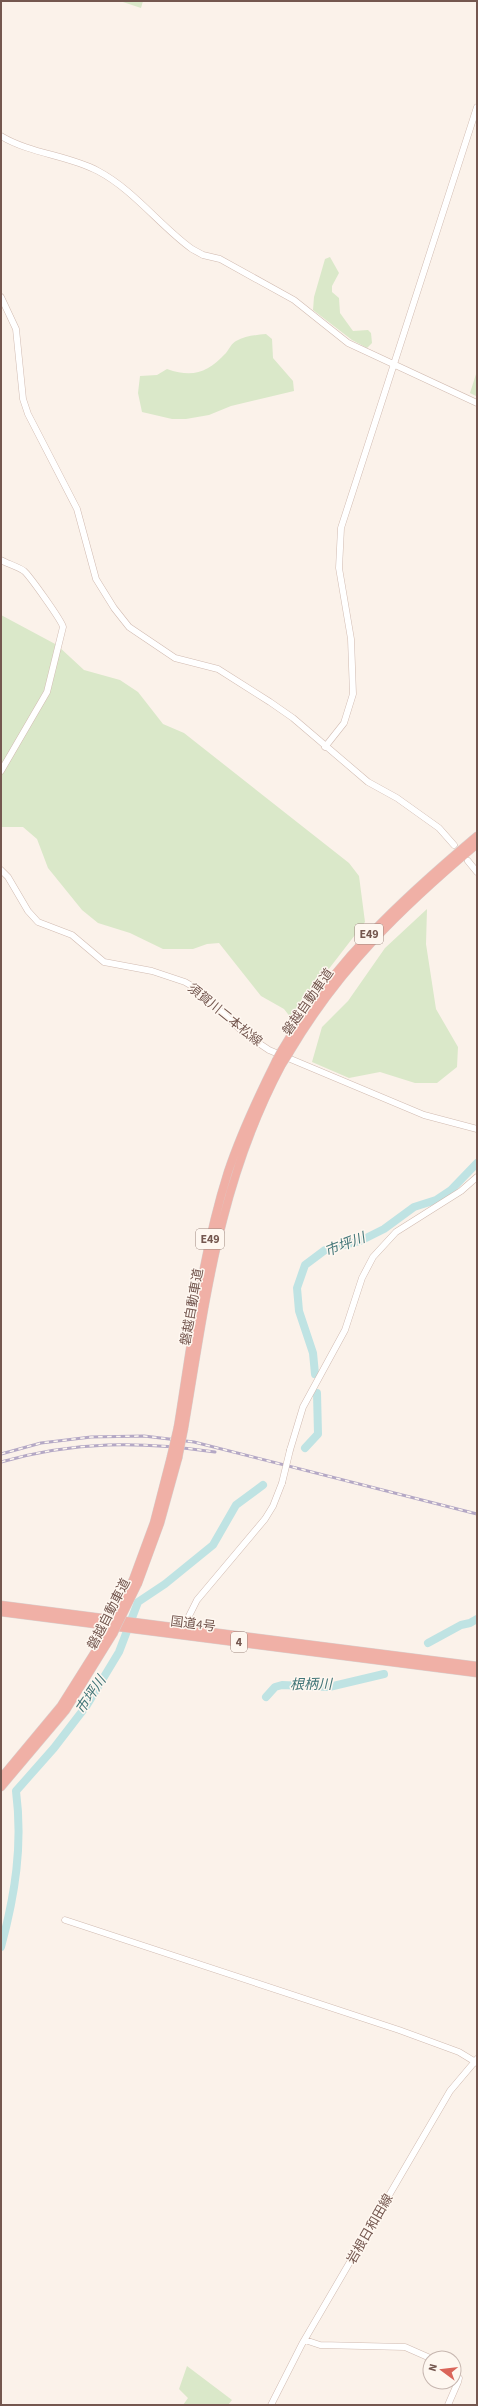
<svg xmlns="http://www.w3.org/2000/svg" width="478" height="2406" viewBox="0 0 478 2406" font-family="'Source Sans 3','Noto Sans JP',sans-serif">
	<style>
		.green { fill: #dae8c9 }
		.lines { fill: none; stroke-linecap: round; stroke-linejoin: round }
		.river { stroke: #bfe3e3; stroke-width: 8 }
		.secondary-casing { stroke: #d1bbb1; stroke-width: 7 }
		.highway-casing { stroke: #d8d0ce; stroke-width: 9 }
		.secondary { stroke: #fff; stroke-width: 6 }
		.highway { stroke: #f0b0a6; stroke-width: 8 }
		.rail-casing { stroke: #b4a8c5; stroke-width: 3 }
		.rail { stroke: #fef7f0; stroke-width: 1.5; stroke-dasharray: 4.5; stroke-linecap: butt }
		.secondary-bridge-casing { stroke: #d1bbb1; stroke-width: 7; stroke-linecap: butt }
		.highway-bridge-casing { stroke: #d8d0ce; stroke-width: 9; stroke-linecap: butt }
		.secondary-bridge { stroke: #fff; stroke-width: 6 }
		.highway-bridge { stroke: #f0b0a6; stroke-width: 8 }
		.labels { text-anchor: middle; dominant-baseline: central; stroke-width: 3; stroke-linejoin: round; paint-order: stroke }
		.shield { fill: #fef7f0; stroke: #9d877f; stroke-width: 1 }
		.shield-label { font-size: 12px; font-weight: bold; fill: #74574f }
		.street-label { font-size: 13px; fill: #74574f; stroke: #fef7f0 }
		.water-label { font-size: 14px; font-style: italic; fill: #437678; stroke: #fef7f0 }
	</style>
	<rect width="100%" height="100%" fill="#fbf2ea"/>
	<!-- green -->
	<path class="green" d="M120,1H143L141,8Z
		M330,257L339,273L332,286V292L339,298L340,313L353,331L368,330L371,333L372,343L367,348L352,340L313,310L314,297L325,259Z
		M266,334L272,339L273,358L293,381L294,391L231,406L209,415L186,419H172L142,412L138,393L140,376L157,375L167,369C193,378 207,373 226,353C229,349 232,343 236,341C245,336 256,335 266,334Z
		M477,371V395L476,396L470,393Z
		M1,615L57,645L84,670L120,680L138,692L163,724L184,733L349,863L359,876L365,922L291,1018L284,1009L261,996L219,943L207,944L193,949H163L130,933L98,923L82,910L48,868L37,839L23,827H1Z
		M427,909L426,944L436,1009L458,1047L457,1067L437,1083H415L380,1072L349,1078L312,1062L322,1027L348,1001L385,948Z
		M187,2366L232,2400L228,2405H183L188,2398L179,2389Z"/>
	<g class="lines">
		<!-- river -->
		<path class="river" d="M315,1374L313,1353L299,1311L297,1288L305,1265L325,1250L360,1241L384,1229L414,1207L436,1200L451,1190L477,1163
			M305,1448L318,1434L317,1393
			M428,1643L461,1625L470,1623L477,1619
			M266,1697L275,1687L282,1685L329,1687L384,1674
			M1,1947C15,1895 23,1845 16,1791L54,1748L87,1705L119,1652L138,1602L165,1584L213,1545L236,1505L263,1485"/>
		<defs>
			<path id="secondary" d="M1,136C31,154 68,155 98,171C134,190 160,226 192,249L203,255L220,259L294,300L348,343L477,403
				M1,297L16,329L23,399L28,414L77,509L96,579L114,608L129,627L175,658L218,669L270,702L293,718L368,782L397,798L439,828L454,845
				M1,560C8,564 17,566 24,571C29,575 62,621 63,627L47,692L1,771
				M325,747L344,723L353,694L351,639L339,568L341,528L477,107
				M468,861L477,872
				M1,870L8,877L28,911L38,922L72,935L104,962L152,971L185,982L197,989L245,1034L269,1050L424,1115L477,1129
				M290,1450L303,1407L345,1330L362,1278L373,1257L396,1232L461,1191L477,1177
				M183,1628L197,1600L265,1519L273,1506L282,1483
				M65,1920L399,2030L459,2052L477,2063
				M305,2340L320,2345L405,2347L430,2358
				M271,2405L302,2344L450,2091L477,2059
				M448,2405L458,2382L459,2378L454,2374"/>
			<path id="highway" d="M282,1050C333,963 401,900 477,836
				M289,1053C339,968 402,907 477,844
				M178,1427C192,1341 202,1254 228,1172C241,1133 258,1097 276,1061
				M184,1428C206,1298 219,1182 282,1064
				M133,1580L154,1523L171,1457
				M138,1583L160,1523L178,1458
				M1,1605L477,1666
				M1,1612L477,1673
				M1,1778L61,1706L107,1633
				M1,1787L66,1710L113,1634"/>
		</defs>
		<!-- secondary casing -->
		<use href="#secondary" class="secondary-casing"/>
		<!-- highway casing -->
		<use href="#highway" class="highway-casing"/>
		<!-- secondary -->
		<use href="#secondary" class="secondary"/>
		<!-- highway -->
		<use href="#highway" class="highway"/>
		<defs>
			<path id="rail" d="M1,1454L41,1443L91,1437L144,1436L194,1442L477,1514
				M1,1462C75,1441 140,1441 215,1452"/>
		</defs>
		<!-- rail casing -->
		<use href="#rail" class="rail-casing"/>
		<!-- rail -->
		<use href="#rail" class="rail"/>
		<defs>
			<path id="secondary-bridge" d="M282,1483L290,1450"/>
			<path id="highway-bridge" d="M276,1061L282,1050
				M282,1064L289,1053
				M171,1457L178,1427
				M178,1458L184,1428
				M107,1633L133,1580
				M113,1634L138,1583"/>
		</defs>
		<!-- secondary-bridge casing -->
		<use href="#secondary-bridge" class="secondary-bridge-casing"/>
		<!-- highway-bridge casing -->
		<use href="#highway-bridge" class="highway-bridge-casing"/>
		<!-- secondary-bridge -->
		<use href="#secondary-bridge" class="secondary-bridge"/>
		<!-- highway-bridge -->
		<use href="#highway-bridge" class="highway-bridge"/>
	</g>
	<g class="labels">
		<!-- shield labels -->
		<g class="shield">
			<rect x="355" y="924" width="28" height="20" rx="3"/>
			<rect x="196" y="1229" width="28" height="20" rx="3"/>
			<rect x="231" y="1632" width="16" height="20" rx="3"/>
		</g>
		<g class="shield-label">
			<text x="369" y="934">E49</text>
			<text x="210" y="1239">E49</text>
			<text x="239" y="1642">4</text>
		</g>
		<!-- street labels -->
		<g class="street-label">
			<text transform="translate(308 1002) rotate(-55)">磐越自動車道</text>
			<text transform="translate(225 1015) rotate(39)">須賀川二本松線</text>
			<text transform="translate(192 1307) rotate(-80)">磐越自動車道</text>
			<text transform="translate(109 1614) rotate(-63)">磐越自動車道</text>
			<text transform="translate(193 1624) rotate(7)">国道4号</text>
			<text transform="translate(370 2229) rotate(-60)">岩根日和田線</text>
		</g>
		<!-- water labels -->
		<g class="water-label">
			<text transform="translate(345 1245) rotate(-21)">市坪川</text>
			<text transform="translate(311 1685) rotate(-1)">根柄川</text>
			<text transform="translate(91 1695) rotate(-56)">市坪川</text>
		</g>
	</g>
	<!-- border -->
	<rect width="478" height="2406" fill="none" stroke="#74574f" stroke-width="4"/>
	<!-- north arrow -->
	<g transform="translate(442 2370) rotate(285)"><circle r="19" fill="#fef7f0" stroke="#c7b7b0"/>
	<path d="M0-3L7 15L0 10L-7 15Z" fill="#da655a"/>
	<text y="-6" font-size="11" font-weight="bold" text-anchor="middle" fill="#74574f">N</text>
	</g>
</svg>
